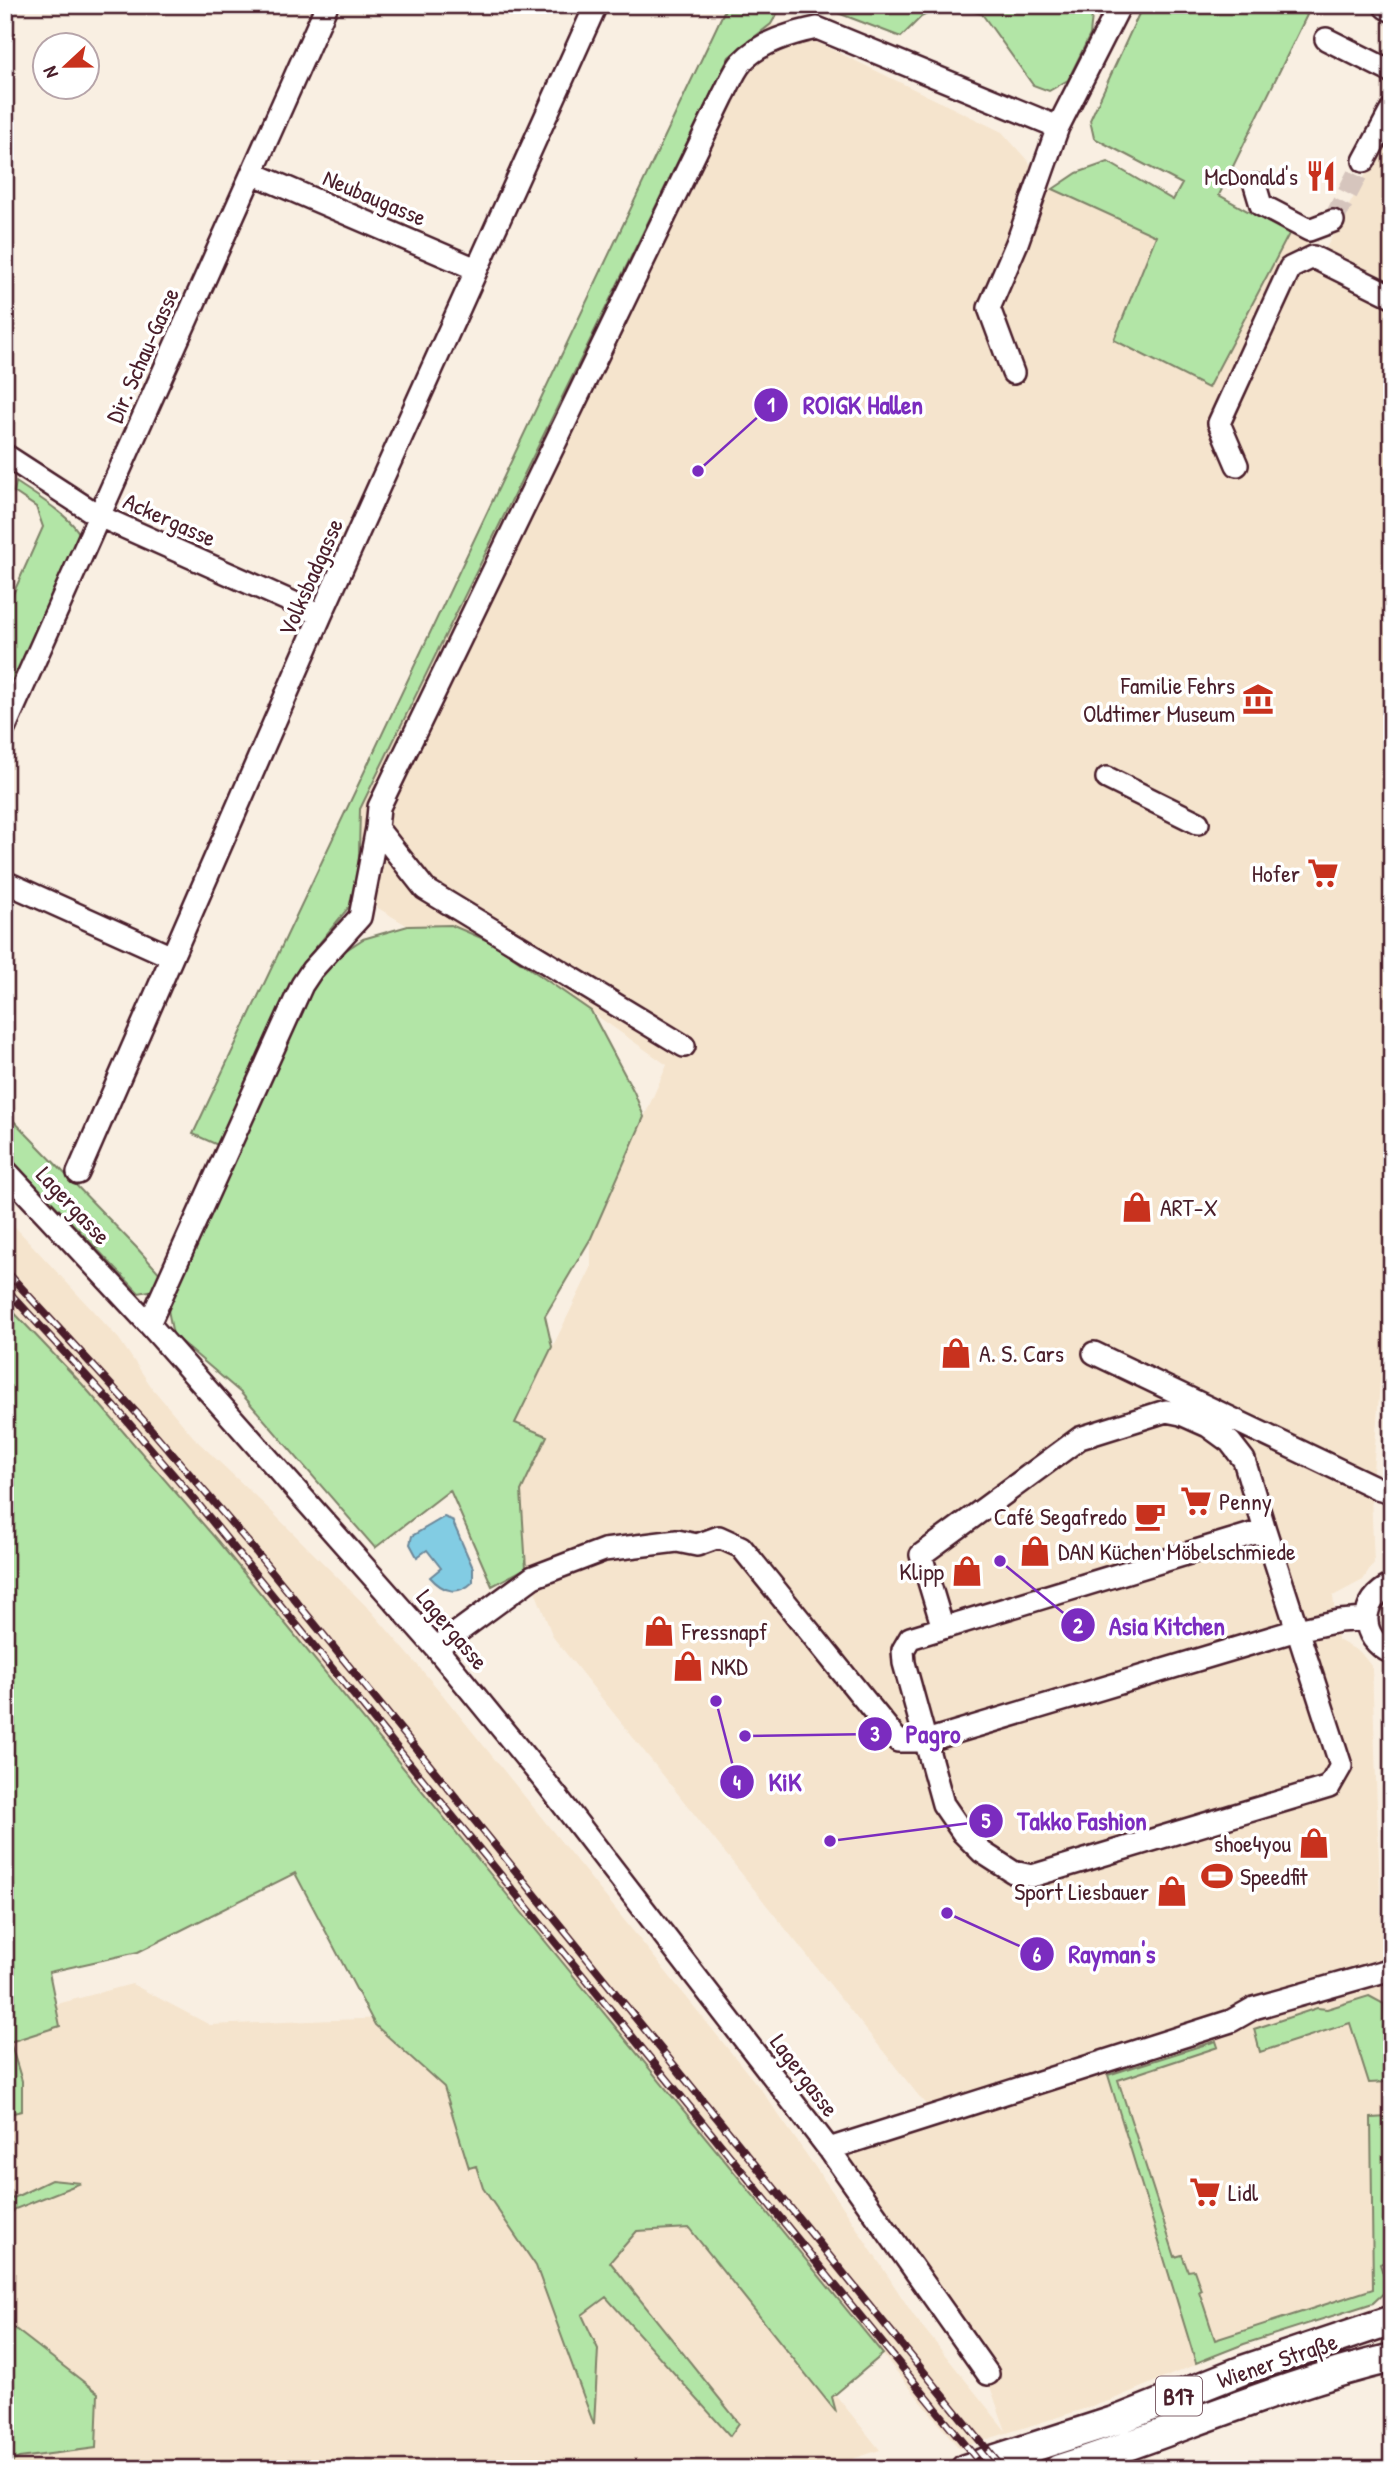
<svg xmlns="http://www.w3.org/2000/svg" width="1397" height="2474" viewBox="0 0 1397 2474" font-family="'Patrick Hand',sans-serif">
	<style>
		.built { fill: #f5e4cd }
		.green { fill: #b2e5a6; stroke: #7e8268; stroke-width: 2 }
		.water { fill: #82cce3; stroke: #6c8799; stroke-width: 2 }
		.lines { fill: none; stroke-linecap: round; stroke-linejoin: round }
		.minor-tunnel { stroke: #d6c5bd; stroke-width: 21; stroke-dasharray: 21 10; stroke-linecap: butt }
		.minor-casing { stroke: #4a1f2b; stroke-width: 26 }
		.major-casing { stroke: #4a1f2b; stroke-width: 33 }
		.minor { stroke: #fff; stroke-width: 21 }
		.major { stroke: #fff; stroke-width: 28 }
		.rail-casing { stroke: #4a1f2b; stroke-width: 8 }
		.rail { stroke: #fff; stroke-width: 5; stroke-dasharray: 16; stroke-linecap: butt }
		.labels { text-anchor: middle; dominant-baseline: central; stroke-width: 7; stroke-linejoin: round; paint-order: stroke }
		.shield { fill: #fff; stroke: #80626b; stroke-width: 2 }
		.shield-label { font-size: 23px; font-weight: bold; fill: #4a1f2b }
		.poi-label { font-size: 24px; fill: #4a1f2b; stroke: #fff; text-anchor: start }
		.street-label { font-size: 24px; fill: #4a1f2b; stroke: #fff }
		.leader { fill: none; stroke: #7b2cbf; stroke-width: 2.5 }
		.callout-dot { fill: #7b2cbf; stroke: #fff; stroke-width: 2.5 }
		.mark-label { font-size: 21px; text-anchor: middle; font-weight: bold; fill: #fff }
		.callout-label { font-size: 26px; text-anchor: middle; font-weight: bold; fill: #7b2cbf; stroke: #fff; stroke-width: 7; stroke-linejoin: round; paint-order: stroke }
	</style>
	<rect width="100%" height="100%" fill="#f9efe2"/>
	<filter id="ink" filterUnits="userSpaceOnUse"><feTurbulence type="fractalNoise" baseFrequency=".0143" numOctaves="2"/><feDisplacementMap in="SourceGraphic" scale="14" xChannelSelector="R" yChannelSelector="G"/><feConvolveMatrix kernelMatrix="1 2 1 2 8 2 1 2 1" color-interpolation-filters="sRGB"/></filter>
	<g filter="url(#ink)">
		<!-- built -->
		<path class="built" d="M771,24L821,44L1002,132L1053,189L1156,236L1114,340L1208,387L1289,234L1325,250L1392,126V1290L1385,1320L1371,1496L1374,1563L1363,1580L1333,1596L1338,1640L1360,1652L1372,1667L1388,2117L1390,2260L1380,2264L1388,2289L1373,2303L1244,2344L1109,2401L959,2448L216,1539L82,1384L5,1303V1216L119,1339L153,1389L196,1440L269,1509L372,1612L438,1689L762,2091L839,2201L914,2316L1006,2431L969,2328L849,2156L942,2125L553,1637L526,1568L521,1491L547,1437L515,1424L591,1268V1238L667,1065L493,943L451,925L408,926L358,896L360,809L729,57Z
			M132,1984L210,2025L410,2017L672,2192L880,2450L822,2469H5V2018Z"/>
		<!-- green -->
		<path class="green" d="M727,5H798L778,12L771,24L729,57L360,809L358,896L299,968L318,979L334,958L363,939L408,926L451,925L493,943L591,1011L634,1092L644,1117L591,1238L545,1316L552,1347L515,1423L547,1436L521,1491L526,1568L492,1586L450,1490L375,1548L241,1393L173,1335L167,1305L238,1154L193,1134Z
			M817,5H945L921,17L901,37Z
			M948,5H1093L1090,35L1068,80L1049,91L1033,85L982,14Z
			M1143,5H1289L1307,15L1219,195L1289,234L1208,388L1114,340L1156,236L1053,189L1077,173L1108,162L1173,200L1182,184L1094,138L1090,120Z
			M16,482C35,495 73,517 81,537L5,704V612L43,527L36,507L14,492Z
			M5,1112L136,1247L163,1277L154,1290L139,1293L5,1153Z
			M5,1303L82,1384L216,1539L883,2354L832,2397L836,2412L689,2228L637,2231L610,2262L739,2423L730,2436L606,2297L582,2315L598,2349L594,2425L536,2266L483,2188L476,2166L469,2168L444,2087L375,2025L295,1873L138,1952L49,1972L60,2026L10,2042L22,2081V2111L5,2115Z
			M1369,1996L1384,2004L1387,2082L1369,2083L1350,2023L1260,2052L1254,2029L1317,2008L1327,2009Z
			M1216,2041L1218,2047L1118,2080L1175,2257L1182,2255L1188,2271L1194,2270L1201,2290L1199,2291L1215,2340L1373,2289L1371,2118L1388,2117L1390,2260L1380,2264L1388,2289L1373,2303L1244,2344L1196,2363L1108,2075Z
			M51,2180L81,2183L15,2209L5,2220V2202Z
			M5,2297L14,2328L98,2393L96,2448L19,2458L5,2465Z"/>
		<!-- water -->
		<path class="water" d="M444,1517L452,1520L473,1568V1582C458,1596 443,1592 430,1577L441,1568L427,1550L417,1557L410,1544L412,1536Z"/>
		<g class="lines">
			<!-- minor-tunnel -->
			<path class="minor-tunnel" d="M1333,221L1364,161"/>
			<defs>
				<path id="minor" d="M1326,39L1392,72
					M1364,161L1392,109
					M252,173L476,269
					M1255,185L1261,205L1309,230L1333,221
					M1013,373L989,308L1017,243L1058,127
					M5,455L99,516L321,615
					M1237,465L1219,423L1290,268L1313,257L1392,296
					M5,727L327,5
					M1107,778L1198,823
					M5,882L172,957
					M684,1046L425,889L377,828L379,807L723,96C729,85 734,71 742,62C760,42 792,33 817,28L1058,127L1120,5
					M5,1170L149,1324L436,1648L548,1785L829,2149L988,2374
					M78,1173L321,615L596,5
					M149,1324L302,985L312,970L360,917L377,828
					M1094,1353L1377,1488L1392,1492
					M1265,1530L1341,1766L1329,1787L1032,1876L1013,1872L982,1852L963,1833L943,1804L904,1663L903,1650L910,1638Z
					M1392,1585C1358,1600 1359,1639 1392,1653
					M943,1628L921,1555L1080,1438L1166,1411L1181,1414L1208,1426L1230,1442L1244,1460L1265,1530
					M436,1648L533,1577L604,1550L677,1541L697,1545L719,1537L741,1547L898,1741H926L1297,1630L1339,1621L1366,1619
					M829,2149L1231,2021L1254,2008L1392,1969"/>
				<path id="major" d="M1388,5L1392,7
					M965,2469L1120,2419L1243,2370L1392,2320
					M1059,2469C1171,2434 1278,2385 1392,2358"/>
			</defs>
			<!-- minor casing -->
			<use href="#minor" class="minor-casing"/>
			<!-- major casing -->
			<use href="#major" class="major-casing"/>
			<!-- minor -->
			<use href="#minor" class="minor"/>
			<!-- major -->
			<use href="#major" class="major"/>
			<defs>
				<path id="rail" d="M5,1270L143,1420L247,1541L1003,2469
					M5,1288L115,1407L194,1499L985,2469"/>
			</defs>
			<!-- rail casing -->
			<use href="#rail" class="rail-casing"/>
			<!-- rail -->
			<use href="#rail" class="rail"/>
		</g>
	</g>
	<!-- icons -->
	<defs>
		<symbol id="restaurant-bare" viewBox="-9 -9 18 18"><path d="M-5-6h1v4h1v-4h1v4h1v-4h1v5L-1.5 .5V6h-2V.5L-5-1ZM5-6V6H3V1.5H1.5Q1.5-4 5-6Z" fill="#c8321e" stroke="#fff" stroke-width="2.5" paint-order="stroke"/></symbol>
		<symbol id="museum-bare" viewBox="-9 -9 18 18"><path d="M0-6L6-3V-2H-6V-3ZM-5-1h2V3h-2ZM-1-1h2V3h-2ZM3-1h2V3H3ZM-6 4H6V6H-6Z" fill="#c8321e" stroke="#fff" stroke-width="2.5" paint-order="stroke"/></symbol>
		<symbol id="supermarket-bare" viewBox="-9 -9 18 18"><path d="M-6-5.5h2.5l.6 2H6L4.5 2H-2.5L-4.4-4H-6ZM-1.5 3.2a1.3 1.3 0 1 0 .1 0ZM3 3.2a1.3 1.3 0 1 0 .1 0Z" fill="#c8321e" stroke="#fff" stroke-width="2.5" paint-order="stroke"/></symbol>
		<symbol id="shop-bare" viewBox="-9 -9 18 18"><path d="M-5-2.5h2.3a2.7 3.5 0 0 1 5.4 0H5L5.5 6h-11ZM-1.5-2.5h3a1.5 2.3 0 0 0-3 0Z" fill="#c8321e" stroke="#fff" stroke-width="2.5" paint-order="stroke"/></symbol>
		<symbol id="cafe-bare" viewBox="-9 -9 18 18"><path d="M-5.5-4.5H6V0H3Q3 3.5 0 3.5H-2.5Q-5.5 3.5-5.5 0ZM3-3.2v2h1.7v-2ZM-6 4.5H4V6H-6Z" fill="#c8321e" stroke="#fff" stroke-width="2.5" paint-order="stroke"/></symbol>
		<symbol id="stadium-bare" viewBox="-9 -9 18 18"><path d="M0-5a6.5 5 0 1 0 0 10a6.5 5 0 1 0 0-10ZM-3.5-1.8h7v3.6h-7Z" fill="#c8321e" stroke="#fff" stroke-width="2.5" paint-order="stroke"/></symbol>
	</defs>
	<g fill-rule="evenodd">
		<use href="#restaurant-bare" x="1299" y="154" width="44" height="44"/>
		<use href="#museum-bare" x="1236" y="677" width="44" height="44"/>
		<use href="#supermarket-bare" x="1301" y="851" width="44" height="44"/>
		<use href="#shop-bare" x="1115" y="1185" width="44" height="44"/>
		<use href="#shop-bare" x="934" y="1331" width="44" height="44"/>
		<use href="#supermarket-bare" x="1174" y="1479" width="44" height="44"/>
		<use href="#cafe-bare" x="1128" y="1494" width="44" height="44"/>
		<use href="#shop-bare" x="1013" y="1529" width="44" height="44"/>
		<use href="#shop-bare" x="945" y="1549" width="44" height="44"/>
		<use href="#shop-bare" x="637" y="1609" width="44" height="44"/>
		<use href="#shop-bare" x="666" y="1644" width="44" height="44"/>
		<use href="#shop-bare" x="1292" y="1821" width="44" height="44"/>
		<use href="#stadium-bare" x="1195" y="1854" width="44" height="44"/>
		<use href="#shop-bare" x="1150" y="1869" width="44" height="44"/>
		<use href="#supermarket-bare" x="1183" y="2170" width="44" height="44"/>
	</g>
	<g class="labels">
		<!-- shield labels -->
		<rect class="shield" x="1156" y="2376.5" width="46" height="39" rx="5"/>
		<g class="shield-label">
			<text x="1179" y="2396">B17</text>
		</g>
		<!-- poi labels -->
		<g class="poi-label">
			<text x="1298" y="176" text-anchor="end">McDonald's</text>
			<text x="1235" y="685" text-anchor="end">Familie Fehrs<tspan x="1235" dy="28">Oldtimer Museum</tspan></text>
			<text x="1300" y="873" text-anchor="end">Hofer</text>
			<text x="1160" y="1207">ART-X</text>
			<text x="979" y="1353">A. S. Cars</text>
			<text x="1219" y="1501">Penny</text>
			<text x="1127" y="1516" text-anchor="end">Café Segafredo</text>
			<text x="1058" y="1551">DAN Küchen Möbelschmiede</text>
			<text x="944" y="1571" text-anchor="end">Klipp</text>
			<text x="682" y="1631">Fressnapf</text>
			<text x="711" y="1666">NKD</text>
			<text x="1291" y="1843" text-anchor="end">shoe4you</text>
			<text x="1240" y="1876">Speedfit</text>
			<text x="1149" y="1891" text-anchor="end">Sport Liesbauer</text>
			<text x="1228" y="2192">Lidl</text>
		</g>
		<!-- street labels -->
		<g class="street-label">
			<text transform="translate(375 197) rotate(23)">Neubaugasse</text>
			<text transform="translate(142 355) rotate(-66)">Dir. Schau-Gasse</text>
			<text transform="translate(170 519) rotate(24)">Ackergasse</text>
			<text transform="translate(310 577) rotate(-66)">Volksbadgasse</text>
			<text transform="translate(74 1205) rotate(47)">Lagergasse</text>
			<text transform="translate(453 1629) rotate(50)">Lagergasse</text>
			<text transform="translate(805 2075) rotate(53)">Lagergasse</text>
			<text transform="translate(1277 2360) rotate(-19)">Wiener Straße</text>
		</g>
	</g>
	<!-- callouts -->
	<path class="leader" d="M698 471L771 405M1000 1561L1078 1625M745 1736L875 1734M716 1701L737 1782M830 1841L986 1821M947 1913L1037 1954"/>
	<g class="callout-dot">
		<circle cx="698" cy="471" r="7"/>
		<circle cx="1000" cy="1561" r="7"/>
		<circle cx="745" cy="1736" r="7"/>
		<circle cx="716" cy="1701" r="7"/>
		<circle cx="830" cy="1841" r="7"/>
		<circle cx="947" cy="1913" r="7"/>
		<circle cx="771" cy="405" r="18"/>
		<circle cx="1078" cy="1625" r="18"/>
		<circle cx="875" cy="1734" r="18"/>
		<circle cx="737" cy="1782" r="18"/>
		<circle cx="986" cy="1821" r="18"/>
		<circle cx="1037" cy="1954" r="18"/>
	</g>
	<g class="mark-label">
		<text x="771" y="412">1</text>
		<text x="1078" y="1633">2</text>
		<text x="875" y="1741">3</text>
		<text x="737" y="1790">4</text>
		<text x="986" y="1828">5</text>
		<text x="1037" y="1962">6</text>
	</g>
	<g class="callout-label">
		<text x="863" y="414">ROIGK Hallen</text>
		<text x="1167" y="1635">Asia Kitchen</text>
		<text x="933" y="1743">Pagro</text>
		<text x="785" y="1791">KiK</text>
		<text x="1082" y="1830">Takko Fashion</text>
		<text x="1112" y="1963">Rayman's</text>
	</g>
	<!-- margin -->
	<rect width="1397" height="2474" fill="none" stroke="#fff" stroke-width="28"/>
	<rect x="14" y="14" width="1369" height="2446" fill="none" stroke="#4a1f2b" stroke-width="2.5" filter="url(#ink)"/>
	<!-- north arrow -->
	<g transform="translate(66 66) rotate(248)"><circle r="33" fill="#ffffff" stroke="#b7a5aa" stroke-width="2"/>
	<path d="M0-5L12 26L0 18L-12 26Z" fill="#c8321e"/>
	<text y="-10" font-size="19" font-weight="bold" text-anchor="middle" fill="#4a1f2b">N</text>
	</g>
</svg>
